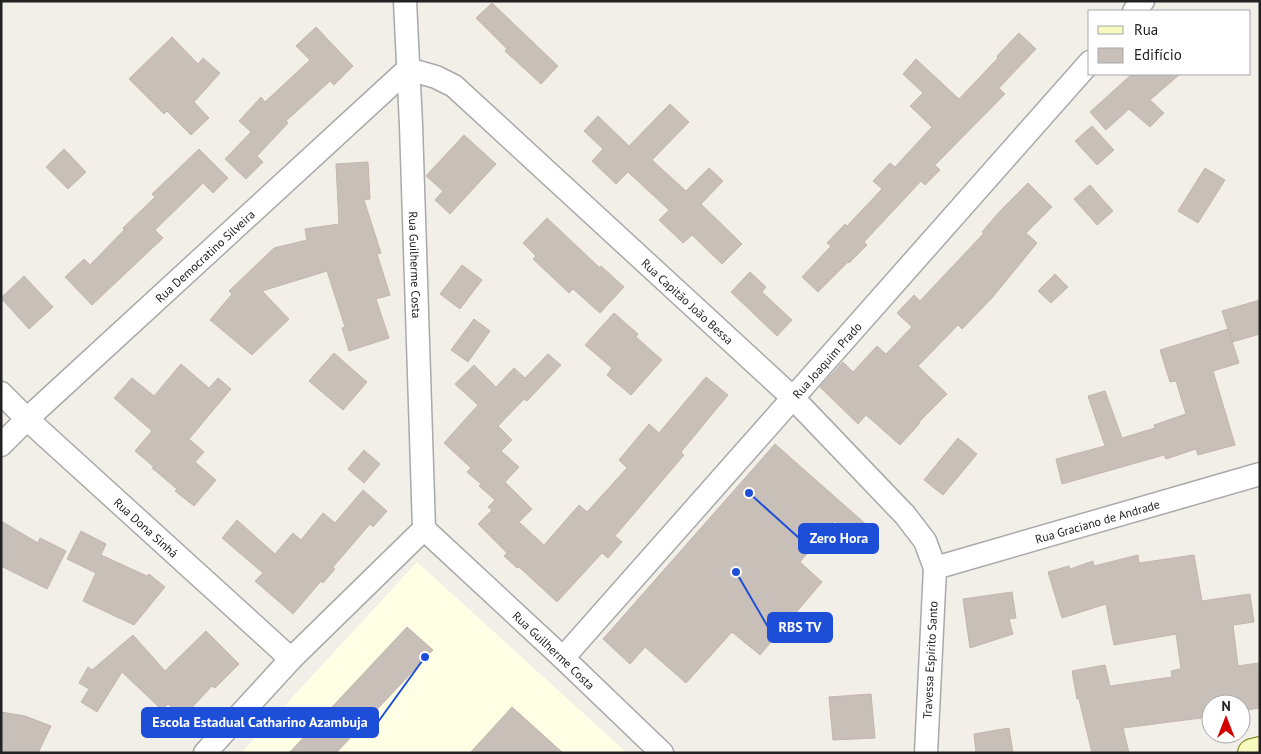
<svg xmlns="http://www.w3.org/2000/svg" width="1261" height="754" viewBox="0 0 1261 754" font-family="'PT Sans',sans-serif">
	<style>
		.education { fill: #ffffe5 }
		.building { fill: #c7bfb8; stroke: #c4b6ab }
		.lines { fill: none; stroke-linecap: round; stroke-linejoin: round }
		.street-casing { stroke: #a9a9a9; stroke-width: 25 }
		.secondary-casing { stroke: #707d05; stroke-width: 30 }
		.street { stroke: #fff; stroke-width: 22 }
		.secondary { stroke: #f7fabf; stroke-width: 28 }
		.labels { text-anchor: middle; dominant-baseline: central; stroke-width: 4; stroke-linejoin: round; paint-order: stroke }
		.street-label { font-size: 12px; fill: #222; stroke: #fff }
		.leader { fill: none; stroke: #1d4ed8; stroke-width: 2 }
		.callout-dot { fill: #1d4ed8; stroke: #fff; stroke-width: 2 }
		.callout { fill: #1d4ed8; stroke: #1d4ed8; stroke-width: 2 }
		.callout-label { font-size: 14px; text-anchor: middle; font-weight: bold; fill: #fff }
	</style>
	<rect width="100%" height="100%" fill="#f2efe9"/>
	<!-- education -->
	<path class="education" d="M417,562L627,753H241Z"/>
	<!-- building -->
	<path class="building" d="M492,3L558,66L541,84L505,51L507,49L476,18Z
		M316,27L353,66L334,85L330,81L286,121L288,123L257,156L263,162L246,179L225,159L251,132L239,121L261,97L265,102L310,60L296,46Z
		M1019,33L1036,49L999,88L1005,94L935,165L940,170L925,185L921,181L864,242L867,245L849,263L848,262L818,292L802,277L831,246L827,243L845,224L847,226L882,189L873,181L890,163L895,167L932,127L910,106L923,93L903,74L916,59L959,99L998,58L997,56Z
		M172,37L198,64L203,58L220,73L194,102L209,118L191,135L167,111L164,114L129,79Z
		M1132,74H1180L1150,100L1164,113L1150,127L1129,109L1106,130L1090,112Z
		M670,104L689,122L652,160L686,191L709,168L723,181L701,204L742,244L722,264L692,235L683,243L659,220L669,210L628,172L616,184L592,161L603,149L584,131L598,116L629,146Z
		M1092,126L1114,150L1097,165L1075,141Z
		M464,135L496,164L450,214L435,200L443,191L426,176Z
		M64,149L86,172L68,189L46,167Z
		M199,149L228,178L213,193L203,183L155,230L163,238L92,305L65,277L84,259L90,265L124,230L123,228L155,197L152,194Z
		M368,162L370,199L364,200L381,253L377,254L390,295L376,299L389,338L349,351L342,328L345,327L327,271L262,291L289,319L252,355L210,320L232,294L229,291L274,248L307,240L305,229L339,224L336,164Z
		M1205,168L1225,180L1198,223L1178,211Z
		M1028,183L1052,207L1026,233L1037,243L992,298L962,329L958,325L918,366L947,394L919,422L920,423L900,445L866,415L858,424L820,387L843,362L853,372L877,346L886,354L912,327L897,313L914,295L920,301L984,233L982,232L1000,211Z
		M1090,185L1113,211L1097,225L1074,199Z
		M547,218L600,268L601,266L624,287L600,313L573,289L569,293L533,259L536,256L523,243Z
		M462,265L482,280L460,309L440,294Z
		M750,272L766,287L762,292L792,320L777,336L731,292Z
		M1055,274L1068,287L1051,303L1038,291Z
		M24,276L53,307L29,329L1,298Z
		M1260,300V334L1232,342L1222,311Z
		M614,313L638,334L636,337L662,360L631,395L607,375L612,368L585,345Z
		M474,319L490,331L468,362L451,350Z
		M1228,329L1239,363L1213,371L1235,445L1198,455L1196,449L1166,459L1164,455L1062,484L1056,459L1105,446L1088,396L1105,391L1122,438L1155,428L1154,425L1186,414L1176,381L1170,382L1160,350Z
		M334,353L367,382L343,410L309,381Z
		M548,354L561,365L527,401L524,399L498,426L512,440L501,451L519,467L505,482L532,509L519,522L544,545L579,505L587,512L627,468L619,460L649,424L659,433L706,377L728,395L681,452L684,455L615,536L622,542L608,558L602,553L557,602L519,567L517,568L504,556L507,553L478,524L492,510L488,507L495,500L479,486L481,484L467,472L471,468L444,443L478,405L455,384L474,365L496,387L514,368L525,378Z
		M181,364L209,388L218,378L231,389L189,439L204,452L195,462L216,480L194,506L175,491L177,489L152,468L154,467L135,451L152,431L114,398L132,378L154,396Z
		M958,438L977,454L943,495L924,480Z
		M775,444L877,534L865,546L835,521L800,562L822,582L760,655L732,632L686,683L645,647L630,664L603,639Z
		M364,450L380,464L364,483L348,469Z
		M363,490L387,511L373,527L370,524L333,567L335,569L323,583L321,581L293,614L255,581L263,573L222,538L237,520L275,554L293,533L301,540L323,513L335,523Z
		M1,521L38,543L40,538L66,551L47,589L1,566Z
		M81,531L106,544L101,555L147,576L149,574L165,587L134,625L83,601L96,573L67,559Z
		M1138,555L1139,563L1194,555L1202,601L1250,594L1254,622L1233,625L1238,666L1258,663L1260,676V708L1241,711V704H1211V715L1209,717L1123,728L1129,753H1092L1079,699H1077L1072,671L1105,665L1110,686L1172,677L1171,671L1181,669L1176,634L1114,645L1106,604L1062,618L1048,572L1069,566L1070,569L1093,561L1094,566Z
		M1012,592L1016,618L1009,619L1013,634L970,648L963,599Z
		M407,627L433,650L336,753H289Z
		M206,631L239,664L215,688L212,686L183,717L168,704L162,710L122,672L97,712L81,702L89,689L79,683L88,667L92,670L133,635L165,671Z
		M871,694L875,738L833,740L829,697Z
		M512,707L563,753H470Z
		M1,712L25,716L51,726L38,753H1Z
		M1009,728L1013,753H976L974,734Z"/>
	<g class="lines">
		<defs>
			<g id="street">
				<path id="s1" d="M405,1L411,125L424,529L563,658L662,753"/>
				<path d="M1134,11L1143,1"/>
				<path id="s2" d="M1,393L27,419L291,659"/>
				<path id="s3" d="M1,445L27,419L408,69L436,77L454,86L793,398L905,515L925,541L935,568L926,753"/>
				<path id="s4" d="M935,568L1260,474"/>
				<path id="s5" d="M563,658L1090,62"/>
				<path d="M205,753L291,659L424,529"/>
			</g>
			<path id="secondary" d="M1252,753L1260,751"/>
		</defs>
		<!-- street casing -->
		<use href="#street" class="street-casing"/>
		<!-- secondary casing -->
		<use href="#secondary" class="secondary-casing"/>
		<!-- street -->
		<use href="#street" class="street"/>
		<!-- secondary -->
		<use href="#secondary" class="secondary"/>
	</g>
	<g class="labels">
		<!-- street labels -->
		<g class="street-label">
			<text stroke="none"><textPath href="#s3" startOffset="278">Rua Democratino Silveira</textPath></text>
			<text stroke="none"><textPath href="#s1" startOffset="264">Rua Guilherme Costa</textPath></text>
			<text stroke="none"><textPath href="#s3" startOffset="921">Rua Capitão João Bessa</textPath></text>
			<text stroke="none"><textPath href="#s5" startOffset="398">Rua Joaquim Prado</textPath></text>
			<text stroke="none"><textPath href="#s4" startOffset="169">Rua Graciano de Andrade</textPath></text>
			<text stroke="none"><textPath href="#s2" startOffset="198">Rua Dona Sinhá</textPath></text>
			<text stroke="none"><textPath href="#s1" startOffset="706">Rua Guilherme Costa</textPath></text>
			<text transform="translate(930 660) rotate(-87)">Travessa Espírito Santo</text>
		</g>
	</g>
	<!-- callouts -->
	<path class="leader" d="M749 493L799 538M736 572L768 627M425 657L378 722"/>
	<g class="callout-dot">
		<circle cx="749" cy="493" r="5"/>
		<circle cx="736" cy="572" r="5"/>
		<circle cx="425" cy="657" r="5"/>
	</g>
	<g class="callout">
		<rect x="799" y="524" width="79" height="29" rx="5"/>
		<rect x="768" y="613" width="64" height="29" rx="5"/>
		<rect x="142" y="708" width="236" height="29" rx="5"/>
	</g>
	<g class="callout-label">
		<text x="839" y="543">Zero Hora</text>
		<text x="800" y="632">RBS TV</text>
		<text x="260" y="727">Escola Estadual Catharino Azambuja</text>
	</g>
	<!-- border -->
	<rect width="1261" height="754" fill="none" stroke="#222222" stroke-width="5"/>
	<!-- legend -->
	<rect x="1088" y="10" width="162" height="65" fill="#ffffff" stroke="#a7a7a7"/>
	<rect x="1098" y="26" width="25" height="8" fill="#f7fabf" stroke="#a7a7a7"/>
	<text x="1134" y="35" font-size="15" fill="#222222">Rua</text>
	<rect x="1098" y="48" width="25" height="15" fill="#c7bfb8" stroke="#a7a7a7"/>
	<text x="1134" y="60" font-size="15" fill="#222222">Edifício</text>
	<!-- north arrow -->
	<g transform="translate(1226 719)"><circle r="24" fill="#ffffff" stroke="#a7a7a7"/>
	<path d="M0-4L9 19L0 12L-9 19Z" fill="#d40000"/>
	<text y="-8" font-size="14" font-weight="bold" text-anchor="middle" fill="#222222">N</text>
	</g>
</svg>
